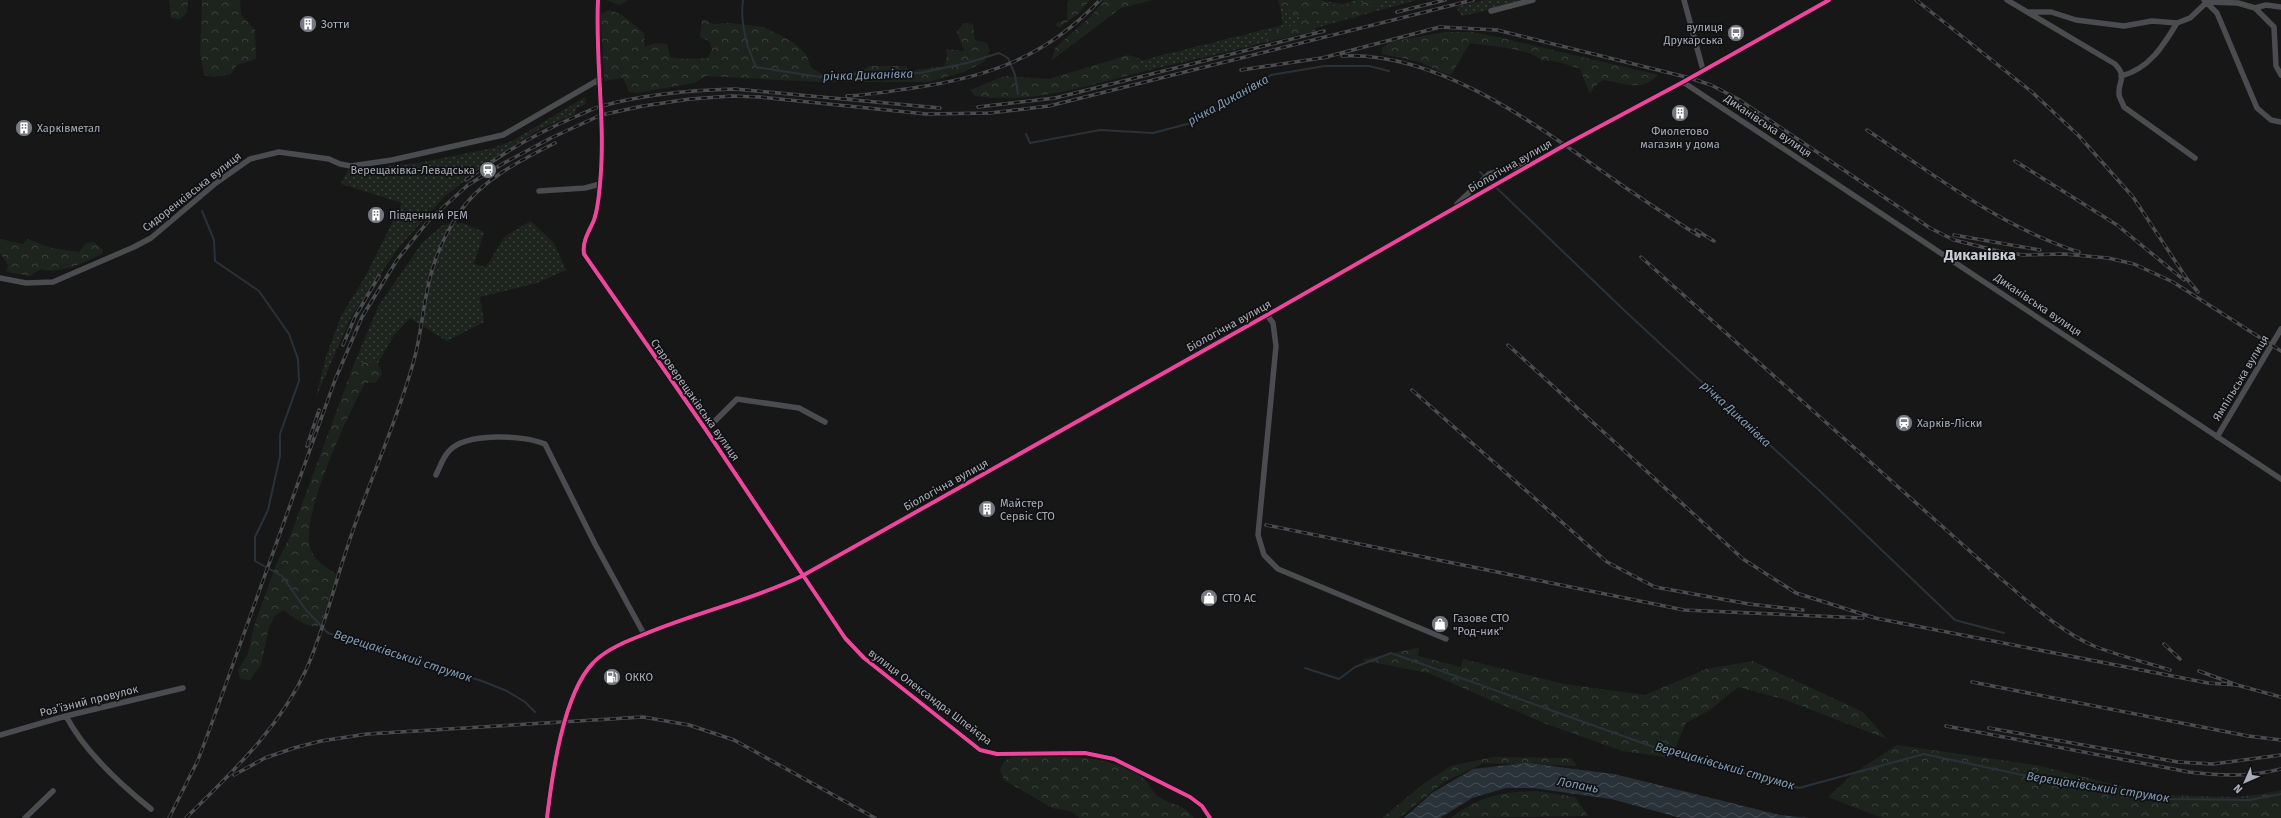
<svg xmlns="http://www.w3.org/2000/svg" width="2281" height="818" viewBox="0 0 2281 818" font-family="'Fira Sans',sans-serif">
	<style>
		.grass { fill: url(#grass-dots) }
		.forest { fill: url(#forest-crowns) }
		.water { fill: url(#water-waves) }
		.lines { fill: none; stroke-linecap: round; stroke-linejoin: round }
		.stream { stroke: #2a3239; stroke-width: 2 }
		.street { stroke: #4b4c50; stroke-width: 5.5 }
		.rail-casing { stroke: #4b4c4f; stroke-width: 3.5 }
		.rail { stroke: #111113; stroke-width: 2; stroke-dasharray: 6; stroke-linecap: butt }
		.cycleway-casing { stroke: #111113; stroke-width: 6 }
		.cycleway { stroke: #ed469a; stroke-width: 4 }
		.labels { text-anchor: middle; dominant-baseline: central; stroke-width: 3.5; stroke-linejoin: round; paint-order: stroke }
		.poi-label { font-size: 11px; fill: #a8adb8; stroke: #111113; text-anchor: start }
		.street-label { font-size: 11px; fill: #a8adb8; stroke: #111113 }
		.water-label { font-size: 12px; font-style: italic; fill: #7f9bb3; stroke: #111113 }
		.district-label { font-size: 15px; font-weight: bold; fill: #c9ccd4; stroke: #111113 }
	</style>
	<defs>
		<pattern id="grass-dots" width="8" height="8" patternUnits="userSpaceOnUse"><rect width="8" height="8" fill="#1d241e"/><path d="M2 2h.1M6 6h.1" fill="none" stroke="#3b413d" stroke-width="1.8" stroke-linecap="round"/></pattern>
		<pattern id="forest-crowns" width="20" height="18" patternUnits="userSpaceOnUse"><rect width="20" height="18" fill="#1d241e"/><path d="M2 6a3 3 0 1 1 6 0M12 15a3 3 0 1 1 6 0" fill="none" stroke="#3b413d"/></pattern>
		<pattern id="water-waves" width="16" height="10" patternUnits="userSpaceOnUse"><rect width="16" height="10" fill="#2a3239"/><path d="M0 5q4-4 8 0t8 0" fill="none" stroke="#464d54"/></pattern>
	</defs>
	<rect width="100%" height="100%" fill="#171717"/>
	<!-- grass -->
	<path class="grass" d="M1279,0H1317L1343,4L1356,0H1417L1239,49L1149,70L1128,55L1143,60L1283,25Z
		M1484,0H1534L1462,16L1456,7Z
		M585,97L586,104L576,108L575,114L540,129L489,161L444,197L399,247L351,317L316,397L326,357L341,316L365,277L402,203L341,184L348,170L418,163L493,148L512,141Z
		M531,221L554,243L566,270L537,283L480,297L484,322L447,341L410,318L394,335L378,363L354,364L379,305L422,243L443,225L462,223L484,232L474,264L486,267L505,236Z"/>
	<!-- forest -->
	<path class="forest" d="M169,0H188L187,13L180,19L171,18Z
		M202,0H240L241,15L255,30L256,59L237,65L231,74L214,77L204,75L200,52Z
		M606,0H629L619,5Z
		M1068,0H1090L1079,13L1059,28L1055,24L1067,19Z
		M1104,0H1154L1121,8L1051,61L1055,48L1091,16Z
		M1278,0H1318L1334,6L1381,0V8L1339,20L1317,19L1315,31L1267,42L1265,36L1303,21L1293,12L1279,5Z
		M609,10C627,15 629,22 644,33L645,47L655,43L667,44L670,57L684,59L708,58L712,49L709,41L700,37L702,19L713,24L730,23L764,27L793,42L806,54L811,68L823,74L862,71L869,66H906L909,71L944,66L947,56L946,49L964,51L957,32L963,23L973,24L975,40L987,43L990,51L984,62L964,72L928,82H818L706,76L694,83L637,93L629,92L623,78L604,81L601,14Z
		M1445,32H1472L1498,37L1658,75C1640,93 1625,83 1603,80L1595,86L1590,94L1580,69L1559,62L1542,60L1530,53L1507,48L1470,43L1451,75L1443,73L1420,62L1382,54V48L1391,42Z
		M1128,55L1149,70C1092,84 1034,105 975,96L970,90L1005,76L1049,79Z
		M0,239L23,244L27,239L52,248L79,252L86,243L94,242L103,250L102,254C84,262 61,275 41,269L30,276L7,272L8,265L0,253Z
		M367,361L378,363L382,374L375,383H365C348,415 301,514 310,547C313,561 327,567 337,575L320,626C307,629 293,617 283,610L275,616L269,627L261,665L250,680L240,679L238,670L248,654L254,626L276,565L291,534L354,364Z
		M1416,648H1419L1418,656L1461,667L1463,659L1564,684L1645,695L1706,669L1753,661L1863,712L1887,739L1783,699L1738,687L1710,710L1686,723L1671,758L1622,751L1544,723L1428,673L1361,660Z
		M1897,745L2036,765L2157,795L2235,797L2263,794L2281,790V818H1882L1828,797L1854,773Z
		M1012,757C1054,757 1108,752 1143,778C1150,783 1151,792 1159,797C1173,806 1183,803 1194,818H1080L1070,811L1052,808L1004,780L1000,770L1004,761Z
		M1493,757L1571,758L1577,766L1484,763L1444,782L1399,818H1382L1423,784L1451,766Z
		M1536,791L1575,797L1588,816L1451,818C1479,796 1501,792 1536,791Z"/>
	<!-- water -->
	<path class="water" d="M1527,763L1614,774L1780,815L1809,818H1681L1611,799L1533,788H1506L1472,798L1440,818H1404L1432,793L1473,769Z"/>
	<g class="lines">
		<!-- stream -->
		<path class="stream" d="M743,0C740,22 747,47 756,67L820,77L874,73H920L967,63L999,53L1008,58L1015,75L1018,94
			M1026,134L1030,143L1100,130L1153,133L1191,123L1235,99L1271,75L1325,66H1369L1389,71
			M1480,172L1626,312L1823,494L1955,620L2004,633
			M202,211L214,240L215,261L259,291L289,334L298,359L299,381L280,434V456L268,510L255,537V561L282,576L306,610L328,633L482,681L507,691L525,702L535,712
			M1305,668L1339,679L1355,667L1391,653L1679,756L1799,788L1924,754L2064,784L2170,799L2249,800L2281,794"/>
		<!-- street -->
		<path class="street" d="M598,0C595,61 606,123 600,184C599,195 598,209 594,220C589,232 582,241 584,254L706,430L845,638L864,658L980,750L997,754L1085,753L1114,759L1190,797L1202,806L1210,818
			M1684,0L1703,70
			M2007,0L2115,64C2128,78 2118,80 2119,94C2119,98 2123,103 2124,107L2195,158
			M2204,0L2217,13L2257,108L2271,120L2281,122
			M2207,2L2238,3L2255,8L2274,27L2276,66L2281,75
			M2255,8L2266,5L2281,7
			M1491,11L1533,0
			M2028,12H2051L2076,20L2124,26L2152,21L2177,23L2190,18L2207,2
			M2121,76C2149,69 2163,46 2177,23
			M1683,82L2281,479
			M539,191L585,188L600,184
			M1457,204L1489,174L1529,163
			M0,278L26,283L53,282L134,247L151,238L216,183L250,159L279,152L329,159L340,164L351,166L392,160L503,135L600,79
			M1267,315L1273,323L1276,346L1258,535L1264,555L1278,569L1446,639
			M706,430L737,399L799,408L825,422
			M2217,437L2281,329
			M436,475C440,467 443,457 449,451C466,432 524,435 545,444L595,544L644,634
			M66,716C84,751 120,784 151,809
			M0,735L66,716L183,688
			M25,818L53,791
			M547,818C552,776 563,694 593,663C605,650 624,642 640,636C693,613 750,601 802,576L1267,315L1565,145L1683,82L1829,0"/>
		<defs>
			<path id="rail" d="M1916,0L2032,92L2079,136L2133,197L2187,279L2198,292
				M1397,12L1445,0
				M1342,56C1440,51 1539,127 1616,181C1643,200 1671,218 1699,236
				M1322,58L1440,27L1497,30L1690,78L1711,85L1738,99L1930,228L1954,240L1998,251L2023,255L2064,254L2108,258L2134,264L2173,282L2281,351
				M1241,70L1328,57
				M847,96C869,95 891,91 913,88C989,77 1046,57 1100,0
				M978,107L1055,98L1324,31
				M1867,130C1934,175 2001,227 2079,252
				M2015,161L2117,225L2184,280
				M466,180C500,154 537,133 577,116C585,113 593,108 602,106C645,94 691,90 735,89L940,108
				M1696,230L1714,241
				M1954,235L2040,250
				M1641,257L2000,578C2029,602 2059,631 2094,646C2119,656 2145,662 2170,670
				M343,345L355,317L379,276
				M1508,345L1743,559L1796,593L1875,618L2208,683L2237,685
				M1412,390L1607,562L1655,587L1749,604L1803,610
				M307,446L319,410
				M1266,525L1684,610L1863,618
				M2164,644L2180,659
				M2199,671L2237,685L2281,697
				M1972,682L2248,736L2281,740
				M1946,726L2189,772C2221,776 2250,777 2281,769
				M1989,728L2178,762L2213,764L2281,755
				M234,775L265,758L294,748L321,741L367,734L643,717L689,725L734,740L875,818
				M169,818L198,760L209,731L335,380L362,317L397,260L430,219L468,185L504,163L551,138L601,115L643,106L690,99L732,96L760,97L926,114L990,113L1049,106L1473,0
				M186,818C231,773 279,729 306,670C324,630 334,586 348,545C368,483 397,423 414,360C422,332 423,302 431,274C437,252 447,231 459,213C481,180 521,160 555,143"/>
		</defs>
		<!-- rail casing -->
		<use href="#rail" class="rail-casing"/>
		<!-- rail -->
		<use href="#rail" class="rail"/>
		<defs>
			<path id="cycleway" d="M598,0C595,61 606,123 600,184C599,195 598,209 594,220C589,232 582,241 584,254L706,430L845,638L864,658L980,750L997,754L1085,753L1114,759L1190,797L1202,806L1210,818
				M547,818C552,776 563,694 593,663C605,650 624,642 640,636C693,613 750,601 802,576L1267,315L1565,145L1683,82L1829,0"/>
		</defs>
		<!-- cycleway casing -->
		<use href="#cycleway" class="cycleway-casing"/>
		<!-- cycleway -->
		<use href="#cycleway" class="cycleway"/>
	</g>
	<!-- icons -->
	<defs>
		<symbol id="building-disc" viewBox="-11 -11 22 22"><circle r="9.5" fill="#757880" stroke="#111113"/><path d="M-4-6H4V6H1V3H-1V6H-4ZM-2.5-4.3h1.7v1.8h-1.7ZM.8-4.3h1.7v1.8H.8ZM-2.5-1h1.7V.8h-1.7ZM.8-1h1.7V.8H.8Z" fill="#fff"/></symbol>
		<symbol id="bus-disc" viewBox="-11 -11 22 22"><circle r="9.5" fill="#757880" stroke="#111113"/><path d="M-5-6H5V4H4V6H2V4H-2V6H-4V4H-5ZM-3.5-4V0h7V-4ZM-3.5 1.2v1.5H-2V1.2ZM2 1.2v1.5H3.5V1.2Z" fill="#fff"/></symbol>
		<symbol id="station-disc" viewBox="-11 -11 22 22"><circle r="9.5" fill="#757880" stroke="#111113"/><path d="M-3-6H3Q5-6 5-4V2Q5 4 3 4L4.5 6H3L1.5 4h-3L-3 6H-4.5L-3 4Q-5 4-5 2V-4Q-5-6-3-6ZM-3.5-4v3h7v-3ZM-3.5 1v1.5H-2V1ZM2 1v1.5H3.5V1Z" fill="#fff"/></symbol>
		<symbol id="shop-disc" viewBox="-11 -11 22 22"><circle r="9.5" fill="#757880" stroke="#111113"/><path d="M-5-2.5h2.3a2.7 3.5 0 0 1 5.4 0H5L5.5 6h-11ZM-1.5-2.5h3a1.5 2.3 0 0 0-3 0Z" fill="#fff"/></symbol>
		<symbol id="fuel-disc" viewBox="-11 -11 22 22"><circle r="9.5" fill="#757880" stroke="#111113"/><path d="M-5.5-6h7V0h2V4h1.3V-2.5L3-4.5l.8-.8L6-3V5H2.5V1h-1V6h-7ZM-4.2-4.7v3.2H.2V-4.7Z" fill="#fff"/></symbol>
	</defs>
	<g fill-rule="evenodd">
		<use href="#building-disc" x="298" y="14" width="20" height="20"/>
		<use href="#bus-disc" x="1726" y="23" width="20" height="20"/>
		<use href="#building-disc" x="1670" y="103" width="20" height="20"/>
		<use href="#building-disc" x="14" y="118" width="20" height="20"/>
		<use href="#station-disc" x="478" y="160" width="20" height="20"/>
		<use href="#building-disc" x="366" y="205" width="20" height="20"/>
		<use href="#station-disc" x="1894" y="413" width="20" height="20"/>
		<use href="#building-disc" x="977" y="499" width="20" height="20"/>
		<use href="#shop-disc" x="1199" y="588" width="20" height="20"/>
		<use href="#shop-disc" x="1430" y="614" width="20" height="20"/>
		<use href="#fuel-disc" x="602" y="667" width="20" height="20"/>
	</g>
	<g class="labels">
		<!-- poi labels -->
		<g class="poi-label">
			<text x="321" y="24">Зотти</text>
			<text x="1723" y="27" text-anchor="end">вулиця<tspan x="1723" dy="13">Друкарська</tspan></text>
			<text x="37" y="128">Харківметал</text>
			<text x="1680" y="131" text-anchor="middle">Фиолетово<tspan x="1680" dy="13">магазин у дома</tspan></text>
			<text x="475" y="170" text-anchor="end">Верещаківка-Левадська</text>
			<text x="389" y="215">Південний РЕМ</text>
			<text x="1917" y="423">Харків-Ліски</text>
			<text x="1000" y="503">Майстер<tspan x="1000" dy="13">Сервіс СТО</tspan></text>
			<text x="1222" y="598">СТО АС</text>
			<text x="1453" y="618">Газове СТО<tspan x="1453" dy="13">"Род-ник"</tspan></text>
			<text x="625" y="677">ОККО</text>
		</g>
		<!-- street labels -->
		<g class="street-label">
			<text transform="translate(1768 126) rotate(34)">Диканівська вулиця</text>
			<text transform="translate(1510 166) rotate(-30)">Біологічна вулиця</text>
			<text transform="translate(192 192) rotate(-38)">Сидоренківська вулиця</text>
			<text transform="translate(2038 305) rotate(34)">Диканівська вулиця</text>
			<text transform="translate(1229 326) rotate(-29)">Біологічна вулиця</text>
			<text transform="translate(2241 378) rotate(-59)">Ямпільська вулиця</text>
			<text transform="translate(695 400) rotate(55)">Староверещаківська вулиця</text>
			<text transform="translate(946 485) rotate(-29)">Біологічна вулиця</text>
			<text transform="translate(930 697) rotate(37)">вулиця Олександра Шпейєра</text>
			<text transform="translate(89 701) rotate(-14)">Роз’їзний провулок</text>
		</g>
		<!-- water labels -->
		<g class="water-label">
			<text transform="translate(868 75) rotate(-2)">річка Диканівка</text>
			<text transform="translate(1228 100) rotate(-29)">річка Диканівка</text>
			<text transform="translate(1736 414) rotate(43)">річка Диканівка</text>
			<text transform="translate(403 656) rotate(18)">Верещаківський струмок</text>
			<text transform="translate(1725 766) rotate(16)">Верещаківський струмок</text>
			<text transform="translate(1578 785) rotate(11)">Лопань</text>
			<text transform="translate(2098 787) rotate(9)">Верещаківський струмок</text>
		</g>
		<!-- district labels -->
		<g class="district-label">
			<text x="1980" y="255">Диканівка</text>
		</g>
	</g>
	<!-- north arrow -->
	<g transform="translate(2245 782) rotate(225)" stroke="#111113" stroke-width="3" paint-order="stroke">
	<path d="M0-3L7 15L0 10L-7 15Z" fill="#a8adb8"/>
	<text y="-6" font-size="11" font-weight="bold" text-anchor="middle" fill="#a8adb8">N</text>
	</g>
</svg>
